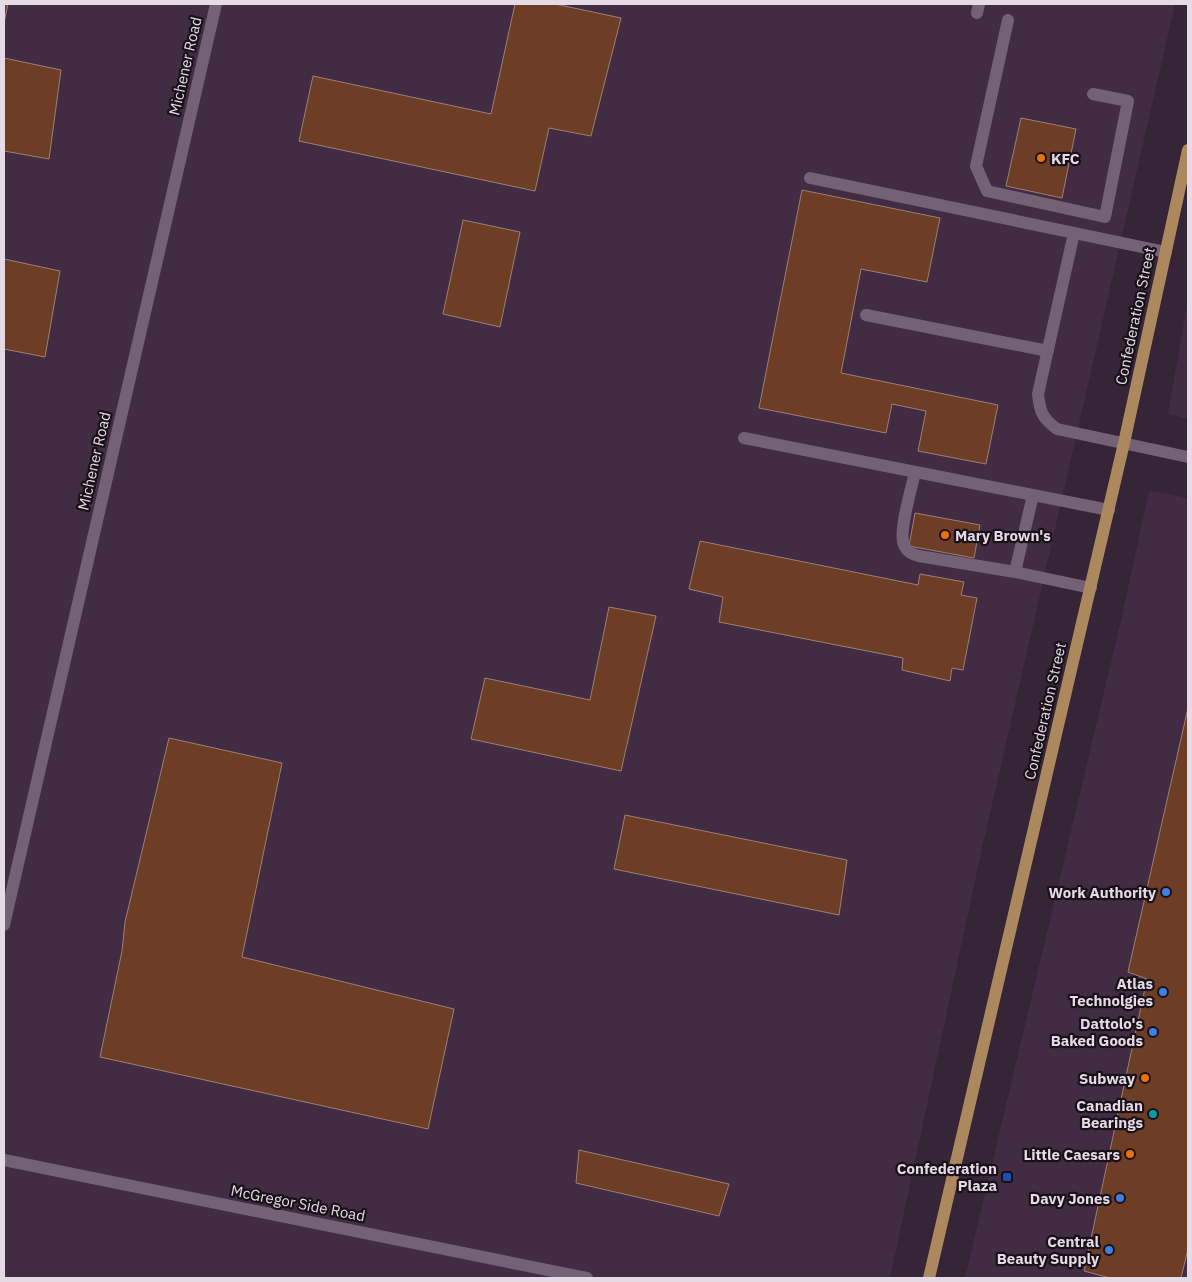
<svg xmlns="http://www.w3.org/2000/svg" width="1192" height="1282" viewBox="0 0 1192 1282" font-family="'IBM Plex Sans',sans-serif">
	<style>
		.built { fill: #422c43 }
		.building { fill: #6d3d25; stroke: #9d8073 }
		.lines { fill: none; stroke-linecap: round; stroke-linejoin: round }
		.minor { stroke: #756176; stroke-width: 12 }
		.major { stroke: #ad885e; stroke-width: 12 }
		.food-dot { fill: #e8710a; stroke: #191119; stroke-width: 2 }
		.shop-dot { fill: #3f7fe0; stroke: #191119; stroke-width: 2 }
		.culture-dot { fill: #0f9aa8; stroke: #191119; stroke-width: 2 }
		.transit-dot { fill: #1a4fb4; stroke: #191119; stroke-width: 2 }
		.labels { text-anchor: middle; dominant-baseline: central; stroke-width: 4.5; stroke-linejoin: round; paint-order: stroke }
		.street-label { font-size: 15px; fill: #e6dae6; stroke: #191119 }
		.poi-label { font-size: 15px; font-weight: bold; fill: #e6dae6; stroke: #191119; text-anchor: end }
	</style>
	<rect width="100%" height="100%" fill="#362437"/>
	<!-- built -->
	<path class="built" d="M4,4H1175L981,853L890,1278H4Z
		M1188,299V419L1168,414Z
		M1149,491L1188,498V1278H965L1122,616Z"/>
	<!-- building -->
	<path class="building" d="M4,4H8L4,23Z
		M515,4H555L621,18L591,136L549,128L535,191L299,141L313,76L491,114Z
		M4,58L61,70L49,159L4,151Z
		M1021,118L1076,129L1062,198L1006,186Z
		M802,190L940,218L927,282L861,269L841,373L998,405L986,464L918,451L926,411L892,404L886,433L759,408Z
		M463,220L520,232L500,327L443,314Z
		M4,259L60,271L45,357L4,349Z
		M915,513L980,525L974,558L909,546Z
		M700,541L918,585L920,574L964,582L961,595L977,598L963,670L952,668L950,681L902,670L903,658L719,622L723,597L689,589Z
		M609,607L656,616L621,771L471,739L485,678L590,700Z
		M1188,708V1249L1181,1278H1110L1084,1271L1147,979L1128,972Z
		M169,738L282,763L242,957L454,1009L428,1129L100,1057L122,951L125,922Z
		M625,815L847,860L839,915L614,869Z
		M579,1150L729,1184L719,1216L576,1183Z"/>
	<g class="lines">
		<!-- minor -->
		<path class="minor" d="M977,13L979,4
			M1008,20L976,166L987,191L1105,217L1128,101L1093,94
			M810,178L1166,252
			M1074,233L1038,394C1040,412 1042,418 1057,429L1188,457
			M866,315L1048,351
			M744,438L1109,510
			M915,472C912,487 898,532 904,545C907,552 912,554 919,556L1015,572
			M1033,495L1015,572L1091,588
			M4,925L216,4
			M4,1160L587,1278"/>
		<!-- major -->
		<path class="major" d="M929,1278L1124,443L1188,150"/>
	</g>
	<!-- markers -->
	<g class="food-dot">
		<circle cx="1041" cy="158" r="5"/>
		<circle cx="945" cy="535" r="5"/>
		<circle cx="1145" cy="1078" r="5"/>
		<circle cx="1130" cy="1154" r="5"/>
	</g>
	<g class="shop-dot">
		<circle cx="1166" cy="892" r="5"/>
		<circle cx="1163" cy="992" r="5"/>
		<circle cx="1153" cy="1032" r="5"/>
		<circle cx="1120" cy="1198" r="5"/>
		<circle cx="1109" cy="1250" r="5"/>
	</g>
	<circle class="culture-dot" cx="1153" cy="1114" r="5"/>
	<rect class="transit-dot" x="1002" y="1172" width="10" height="10" rx="2.5"/>
	<g class="labels">
		<!-- street labels -->
		<g class="street-label">
			<text transform="translate(185 66) rotate(-77)">Michener Road</text>
			<text transform="translate(1135 316) rotate(-78)">Confederation Street</text>
			<text transform="translate(94 461) rotate(-77)">Michener Road</text>
			<text transform="translate(1045 711) rotate(-77)">Confederation Street</text>
			<text transform="translate(298 1203) rotate(11)">McGregor Side Road</text>
		</g>
		<!-- poi labels -->
		<g class="poi-label">
			<text x="1051" y="158" text-anchor="start">KFC</text>
			<text x="955" y="535" text-anchor="start">Mary Brown's</text>
			<text x="1156" y="892">Work Authority</text>
			<text x="1153" y="983">Atlas<tspan x="1153" dy="17">Technolgies</tspan></text>
			<text x="1143" y="1023">Dattolo's<tspan x="1143" dy="17">Baked Goods</tspan></text>
			<text x="1135" y="1078">Subway</text>
			<text x="1143" y="1105">Canadian<tspan x="1143" dy="17">Bearings</tspan></text>
			<text x="1120" y="1154">Little Caesars</text>
			<text x="997" y="1168">Confederation<tspan x="997" dy="17">Plaza</tspan></text>
			<text x="1110" y="1198">Davy Jones</text>
			<text x="1099" y="1241">Central<tspan x="1099" dy="17">Beauty Supply</tspan></text>
		</g>
	</g>
	<!-- border -->
	<rect width="1192" height="1282" fill="none" stroke="#e6dae6" stroke-width="10"/>
</svg>
